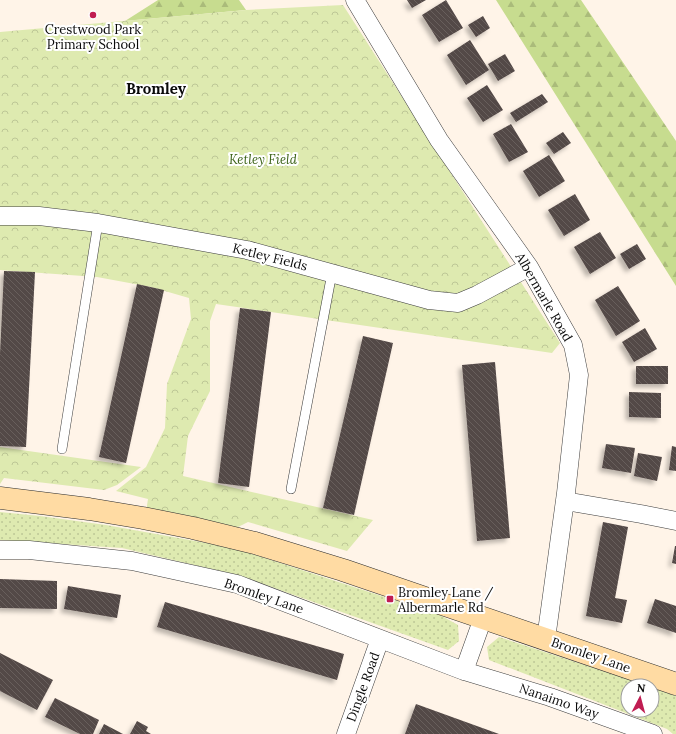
<svg xmlns="http://www.w3.org/2000/svg" width="676" height="734" viewBox="0 0 676 734" font-family="Lora,serif">
	<style>
		.grass { fill: url(#grass-dots) }
		.forest { fill: url(#forest-firs) }
		.park { fill: url(#park-crowns) }
		.building { fill: url(#building-back-hatch); filter: url(#shadow) }
		.lines { fill: none; stroke-linecap: round; stroke-linejoin: round }
		.lane-casing { stroke: #3d3d3d; stroke-width: 10 }
		.street-casing { stroke: #3d3d3d; stroke-width: 19 }
		.secondary-casing { stroke: #2c2c2c; stroke-width: 23 }
		.lane { stroke: #fff; stroke-width: 9 }
		.street { stroke: #fff; stroke-width: 18 }
		.secondary { stroke: #ffdba3; stroke-width: 22 }
		.poi-dot { fill: #c01d52; stroke: #fff; stroke-width: 1.5 }
		.labels { text-anchor: middle; dominant-baseline: central; stroke-width: 4; stroke-linejoin: round; paint-order: stroke }
		.poi-label { font-size: 13px; fill: #0a0a0a; stroke: #fff }
		.park-label { font-size: 13px; font-style: italic; fill: #3d6419; stroke: #fff }
		.street-label { font-size: 13px; fill: #0a0a0a; stroke: #fff }
		.quarter-label { font-size: 15px; font-weight: bold; fill: #0a0a0a; stroke: #fff }
	</style>
	<defs>
		<pattern id="grass-dots" width="8" height="8" patternUnits="userSpaceOnUse"><rect width="8" height="8" fill="#deeab0"/><path d="M2 2h.1M6 6h.1" fill="none" stroke="#bdc796" stroke-width="1.8" stroke-linecap="round"/></pattern>
		<pattern id="forest-firs" width="22" height="20" patternUnits="userSpaceOnUse"><rect width="22" height="20" fill="#c7dc8f"/><path d="M5 1l3.5 6h-7zM16 11l3.5 6h-7z" fill="#aabb7a"/></pattern>
		<pattern id="park-crowns" width="20" height="18" patternUnits="userSpaceOnUse"><rect width="20" height="18" fill="#deeab0"/><path d="M2 6a3 3 0 1 1 6 0M12 15a3 3 0 1 1 6 0" fill="none" stroke="#bdc796"/></pattern>
		<pattern id="building-back-hatch" width="6" height="6" patternUnits="userSpaceOnUse"><rect width="6" height="6" fill="#534846"/><path d="M-1 5l2 2M0 0l6 6M5-1l2 2" fill="none" stroke="#675e5c"/></pattern>
		<filter id="shadow"><feDropShadow dx="-3.5" dy="3.5" stdDeviation="2" flood-color="#0004"/></filter>
	</defs>
	<rect width="100%" height="100%" fill="#fff4e8"/>
	<!-- grass -->
	<path class="grass" d="M0,512L40,516L106,525L234,548L440,615L458,625L459,641L448,650L241,576L122,548L0,540Z
		M499,637L649,686H628V710H652V687L676,696V734H673L667,729L489,660L487,647Z"/>
	<!-- forest -->
	<path class="forest" d="M158,0H239L246,10L125,21Z
		M496,0H581L676,141V286Z"/>
	<!-- park -->
	<path class="park" d="M343,5L560,343L552,353L216,304L210,321V391L188,436L183,476L373,520L347,551L248,522L236,528L146,512L148,499L116,491L146,467L165,428L167,384L191,319L189,298L151,287L97,277L0,270V32L246,10Z
		M0,447L141,467L117,485L104,490L4,478L0,484Z"/>
	<!-- building -->
	<path class="building" d="M407,0H426L412,8Z
		M446,0L463,28L439,42L422,15Z
		M483,16L490,28L476,37L468,25Z
		M470,40L489,70L466,85L447,55Z
		M505,54L515,71L498,81L488,64Z
		M487,85L503,110L483,122L467,98Z
		M542,94L548,102L516,122L510,113Z
		M511,124L528,152L509,162L493,134Z
		M563,132L571,143L554,154L546,143Z
		M549,155L565,181L539,197L523,171Z
		M575,194L590,220L564,236L548,210Z
		M600,232L616,258L590,274L574,247Z
		M637,244L646,259L629,269L620,254Z
		M4,271L35,272L26,447L0,446V354Z
		M137,284L164,290L126,463L99,457Z
		M618,286L640,321L616,336L595,300Z
		M240,308L271,312L249,487L218,483Z
		M645,328L657,349L634,362L622,342Z
		M363,336L393,343L354,515L323,508Z
		M495,362L510,538L477,541L462,365Z
		M636,366H668V384H636Z
		M629,392L661,393V418L629,417Z
		M606,444L635,448L631,473L602,468Z
		M672,446L676,447V471L669,470Z
		M638,453L662,457L657,481L634,476Z
		M603,522L628,527L615,598L627,600L622,623L586,616Z
		M675,546H676V564L672,563Z
		M0,579L57,581V609L0,608Z
		M68,586L121,595L117,618L64,609Z
		M655,599L676,606V633L647,623Z
		M165,602L344,654L337,680L157,627Z
		M0,653L53,680L37,710L0,691Z
		M55,698L99,720L93,734H80L45,717Z
		M416,704L499,734H405Z
		M137,721L148,727L146,731L151,734H130Z
		M104,724L123,734H99Z"/>
	<g class="lines">
		<defs>
			<path id="lane" d="M62,449L98,223
				M291,489L332,273"/>
			<path id="street" d="M355,0L439,140L529,267L573,345L579,375L566,493L546,639
				M0,216H39L98,223L247,250L429,300L458,303L477,295L529,267
				M565,501L641,514L676,521
				M0,550H29L132,561L237,584L464,671L550,697L653,734
				M464,671L483,618
				M346,734L380,639"/>
			<path id="secondary" d="M0,498L89,509L143,518L193,528L255,543L343,570L676,684"/>
		</defs>
		<!-- lane casing -->
		<use href="#lane" class="lane-casing"/>
		<!-- street casing -->
		<use href="#street" class="street-casing"/>
		<!-- secondary casing -->
		<use href="#secondary" class="secondary-casing"/>
		<!-- lane -->
		<use href="#lane" class="lane"/>
		<!-- street -->
		<use href="#street" class="street"/>
		<!-- secondary -->
		<use href="#secondary" class="secondary"/>
	</g>
	<!-- markers -->
	<g class="poi-dot">
		<circle cx="93" cy="15" r="4"/>
		<rect x="386" y="595" width="8" height="8" rx="2"/>
	</g>
	<g class="labels">
		<!-- poi labels -->
		<g class="poi-label">
			<text x="93" y="29">Crestwood Park<tspan x="93" dy="15">Primary School</tspan></text>
			<text x="398" y="592" text-anchor="start">Bromley Lane /<tspan x="398" dy="15">Albermarle Rd</tspan></text>
		</g>
		<!-- park labels -->
		<g class="park-label">
			<text x="263" y="159">Ketley Field</text>
		</g>
		<!-- street labels -->
		<g class="street-label">
			<text transform="translate(270 257) rotate(14)">Ketley Fields</text>
			<text transform="translate(544 297) rotate(60)">Albermarle Road</text>
			<text transform="translate(264 596) rotate(19)">Bromley Lane</text>
			<text transform="translate(591 655) rotate(19)">Bromley Lane</text>
			<text transform="translate(363 687) rotate(-70)">Dingle Road</text>
			<text transform="translate(559 701) rotate(19)">Nanaimo Way</text>
		</g>
		<!-- quarter labels -->
		<g class="quarter-label">
			<text x="156" y="88">Bromley</text>
		</g>
	</g>
	<!-- north arrow -->
	<g transform="translate(640 698) rotate(6)"><circle r="19" fill="#ffffff" stroke="#9d9d9d"/>
	<path d="M0-3L7 15L0 10L-7 15Z" fill="#c01d52"/>
	<text y="-6" font-size="11" font-weight="bold" text-anchor="middle" fill="#0a0a0a">N</text>
	</g>
</svg>
